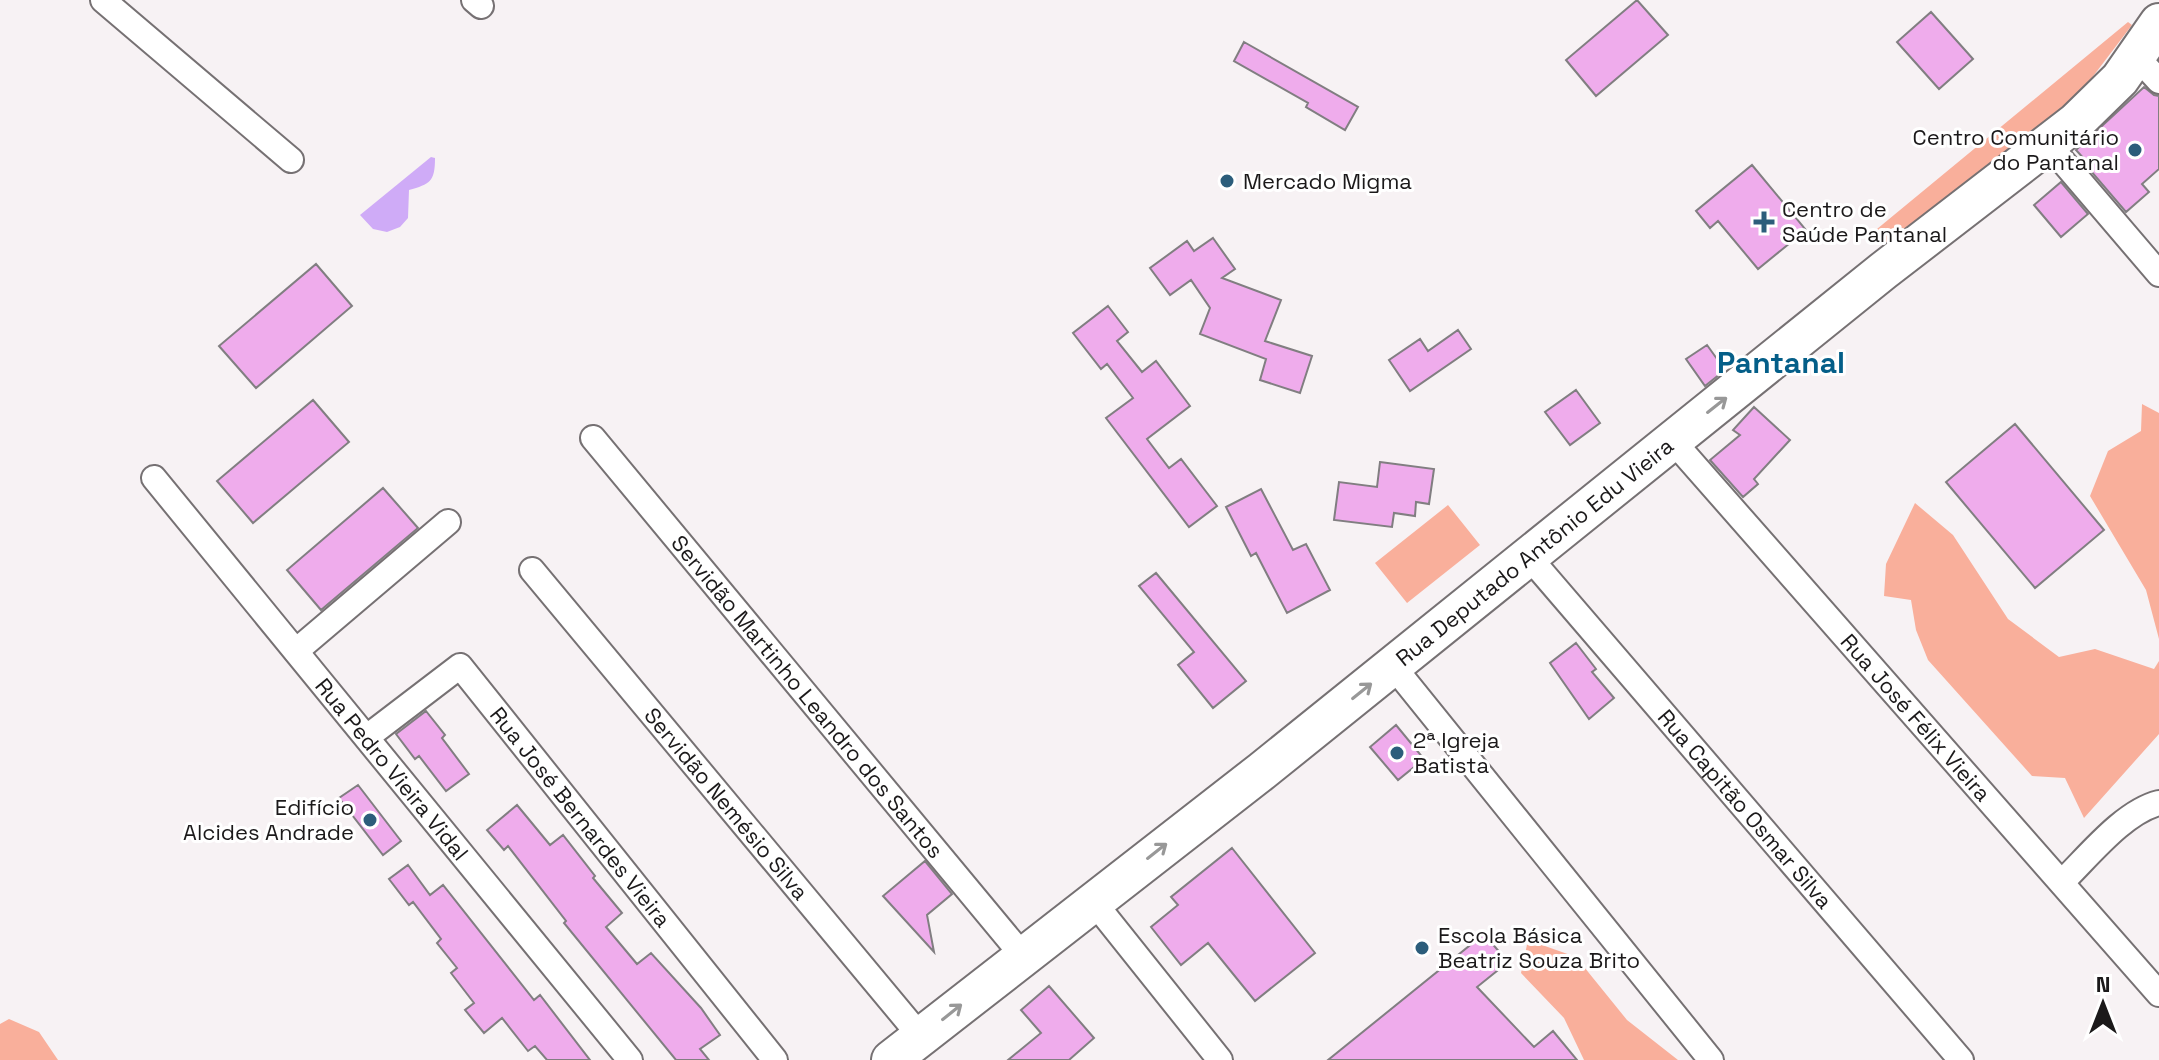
<svg xmlns="http://www.w3.org/2000/svg" width="2159" height="1060" viewBox="0 0 2159 1060" font-family="'Space Grotesk',sans-serif">
	<style>
		.green { fill: #f9af9b }
		.water { fill: #cfabf7 }
		.building { fill: #efacec; stroke: #817e81; stroke-width: 2 }
		.lines { fill: none; stroke-linecap: round; stroke-linejoin: round }
		.minor-casing { stroke: #767173; stroke-width: 28 }
		.primary-casing { stroke: #767173; stroke-width: 42 }
		.minor { stroke: #fff; stroke-width: 24 }
		.primary { stroke: #fff; stroke-width: 38 }
		.oneway { stroke: #989898 }
		.poi-dot { fill: #2c5d7b; stroke: #fff; stroke-width: 3 }
		.labels { text-anchor: middle; dominant-baseline: central; stroke-width: 6; stroke-linejoin: round; paint-order: stroke }
		.poi-label { font-size: 22px; fill: #1b191a; stroke: #fff; text-anchor: start }
		.street-label { font-size: 22px; fill: #1b191a; stroke: #fff }
		.district-label { font-size: 30px; font-weight: bold; fill: #045e88; stroke: #fff }
	</style>
	<rect width="100%" height="100%" fill="#f7f2f4"/>
	<!-- green -->
	<path class="green" d="M2128,22L2132,25L2072,104L1888,244L1877,229Z
		M2142,404L2159,413V639L2146,590L2090,496L2108,451L2141,431Z
		M1915,503L1953,535L2008,619L2059,657L2095,649L2154,669L2159,661V734L2084,818L2065,778L2032,776L1928,660L1916,630L1911,600L1884,596L1886,564Z
		M1448,505L1480,545L1407,603L1375,563Z
		M1528,940L1576,957L1627,1020L1678,1060H1584L1564,1018L1521,973Z
		M9,1019L39,1032L58,1060H0V1024Z"/>
	<!-- water -->
	<path class="water" d="M431,157L435,158C435,182 430,184 409,190L408,218L400,227L387,232L373,229L360,215Z"/>
	<!-- building -->
	<path class="building" d="M1637,0L1668,35L1596,96L1566,60Z
		M1931,12L1973,59L1939,89L1897,42Z
		M1244,42L1358,107L1345,130L1306,107L1308,103L1234,61Z
		M2144,87L2154,95L2159,96V169L2142,184L2149,192L2126,212L2084,163L2086,161L2076,150Z
		M1752,165L1806,230L1758,269L1718,221L1710,228L1696,211Z
		M2061,182L2088,214L2061,237L2034,205Z
		M1213,238L1235,269L1222,278L1281,300L1265,341L1312,356L1300,393L1260,380L1266,359L1200,334L1210,308L1191,280L1170,295L1150,268L1187,241L1194,251Z
		M316,264L352,306L256,388L219,346Z
		M1108,306L1128,332L1117,341L1142,372L1156,361L1190,406L1147,439L1169,468L1181,459L1217,506L1189,527L1106,418L1133,398L1107,364L1101,369L1073,333Z
		M1458,330L1471,349L1410,391L1389,360L1420,339L1428,351Z
		M1707,345L1725,370L1705,386L1686,359Z
		M1576,390L1600,423L1570,445L1545,412Z
		M313,400L349,442L253,523L217,481Z
		M1754,407L1790,440L1754,479L1758,484L1743,497L1710,460L1740,435L1733,430Z
		M2015,424L2104,530L2035,588L1946,482Z
		M1380,462L1434,469L1429,504L1416,502L1415,516L1394,513L1392,527L1334,520L1339,482L1377,487Z
		M383,488L418,528L321,610L287,570Z
		M1261,489L1293,550L1306,544L1330,590L1287,613L1256,553L1251,556L1226,507Z
		M1156,573L1246,681L1213,708L1178,665L1194,652L1139,586Z
		M1576,643L1596,669L1592,672L1614,698L1589,719L1550,663Z
		M426,711L445,735L442,738L469,774L446,791L419,756L415,759L396,734Z
		M1396,725L1424,759L1398,780L1370,747Z
		M358,785L401,841L383,855L339,798Z
		M517,805L550,845L563,835L595,876L593,878L622,913L606,927L637,964L651,953L701,1008L720,1035L700,1049L709,1060H676L564,923L566,921L508,846L504,850L487,830Z
		M1232,848L1315,953L1255,1001L1208,943L1181,965L1151,927L1178,905L1171,897Z
		M925,861L952,894L927,915L934,952L883,896Z
		M408,865L430,895L443,885L534,1000L540,995L590,1060H547L535,1046L528,1051L502,1018L484,1033L465,1010L474,1003L451,973L457,968L437,943L441,939L413,902L409,905L389,879Z
		M1484,934L1508,962L1477,987L1534,1047L1553,1031L1577,1060H1328Z
		M1049,986L1094,1038L1069,1060H1008L1041,1033L1021,1010Z"/>
	<g class="lines">
		<defs>
			<g id="minor">
				<path d="M103,0L291,160"/>
				<path d="M474,0L481,6"/>
				<path d="M2137,57L2159,81"/>
				<path d="M2048,144L2159,274"/>
				<path id="s1" d="M593,438L1023,956"/>
				<path id="s2" d="M1673,441L2159,994"/>
				<path id="s3" d="M154,478L630,1060"/>
				<path id="s4" d="M1529,557L1961,1060"/>
				<path id="s5" d="M532,570L921,1037"/>
				<path d="M296,651L448,522"/>
				<path d="M1393,666L1711,1060"/>
				<path id="s6" d="M367,737L460,666L775,1060"/>
				<path d="M2062,882C2088,857 2123,812 2159,803"/>
				<path d="M1093,901L1220,1060"/>
			</g>
			<g id="primary">
				<path id="s7" d="M891,1060L1262,771L1883,271L2076,122L2120,79L2159,23"/>
			</g>
		</defs>
		<!-- minor casing -->
		<use href="#minor" class="minor-casing"/>
		<!-- primary casing -->
		<use href="#primary" class="primary-casing"/>
		<!-- minor -->
		<use href="#minor" class="minor"/>
		<!-- primary -->
		<use href="#primary" class="primary"/>
	</g>
	<!-- one-way arrows -->
	<defs><path id="oneway-shaft" d="M-6 0H5M1.5-3L5.5 0L1.5 3" fill="none" stroke-width="1.6" stroke-linecap="round" stroke-linejoin="round" transform="scale(2)"/></defs>
	<g class="oneway">
		<use href="#oneway-shaft" transform="translate(1717 405) rotate(-38)"/>
		<use href="#oneway-shaft" transform="translate(1362 691) rotate(-39)"/>
		<use href="#oneway-shaft" transform="translate(1157 851) rotate(-38)"/>
		<use href="#oneway-shaft" transform="translate(952 1012) rotate(-39)"/>
	</g>
	<!-- markers -->
	<g class="poi-dot">
		<circle cx="2135" cy="150" r="8"/>
		<circle cx="1227" cy="181" r="8"/>
		<path d="M1760 210h8v8h8v8h-8v8h-8v-8h-8v-8h8z"/>
		<circle cx="1397" cy="753" r="8"/>
		<circle cx="370" cy="820" r="8"/>
		<circle cx="1422" cy="948" r="8"/>
	</g>
	<g class="labels">
		<!-- poi labels -->
		<g class="poi-label">
			<text x="2119" y="137" text-anchor="end">Centro Comunitário<tspan x="2119" dy="25">do Pantanal</tspan></text>
			<text x="1243" y="181">Mercado Migma</text>
			<text x="1782" y="209">Centro de<tspan x="1782" dy="25">Saúde Pantanal</tspan></text>
			<text x="1413" y="740">2ª Igreja<tspan x="1413" dy="25">Batista</tspan></text>
			<text x="354" y="807" text-anchor="end">Edifício<tspan x="354" dy="25">Alcides Andrade</tspan></text>
			<text x="1438" y="935">Escola Básica<tspan x="1438" dy="25">Beatriz Souza Brito</tspan></text>
		</g>
		<!-- street labels -->
		<g class="street-label">
			<text stroke="none"><textPath href="#s7" startOffset="820">Rua Deputado Antônio Edu Vieira</textPath></text>
			<text stroke="none"><textPath href="#s1" startOffset="336">Servidão Martinho Leandro dos Santos</textPath></text>
			<text stroke="none"><textPath href="#s2" startOffset="368">Rua José Félix Vieira</textPath></text>
			<text stroke="none"><textPath href="#s3" startOffset="376">Rua Pedro Vieira Vidal</textPath></text>
			<text stroke="none"><textPath href="#s5" startOffset="304">Servidão Nemésio Silva</textPath></text>
			<text stroke="none"><textPath href="#s4" startOffset="332">Rua Capitão Osmar Silva</textPath></text>
			<text stroke="none"><textPath href="#s6" startOffset="310">Rua José Bernardes Vieira</textPath></text>
		</g>
		<!-- district labels -->
		<g class="district-label">
			<text x="1781" y="362">Pantanal</text>
		</g>
	</g>
	<!-- north arrow -->
	<g transform="translate(2103 1004)" stroke="#ffffff" stroke-width="6" paint-order="stroke">
	<path d="M0-6L14 30L0 20L-14 30Z" fill="#1b191a"/>
	<text y="-12" font-size="22" font-weight="bold" text-anchor="middle" fill="#1b191a">N</text>
	</g>
</svg>
